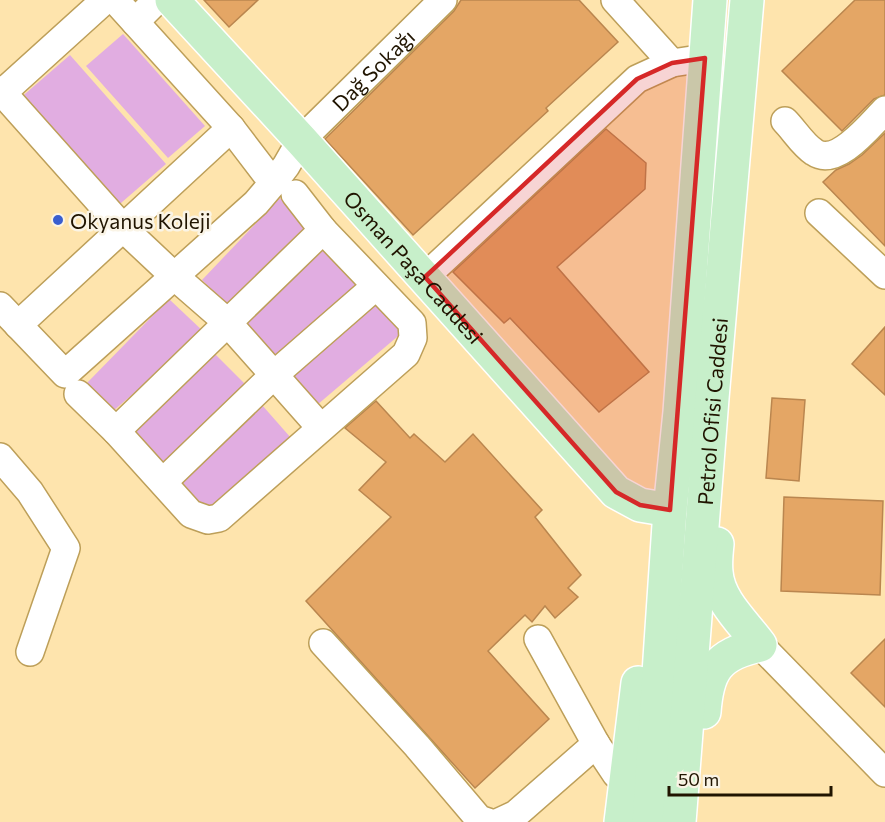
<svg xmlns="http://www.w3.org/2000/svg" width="885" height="822" viewBox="0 0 885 822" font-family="Commissioner,sans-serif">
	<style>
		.green { fill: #e1ade1 }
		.building { fill: #e4a665; stroke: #ba864f; stroke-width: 1.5 }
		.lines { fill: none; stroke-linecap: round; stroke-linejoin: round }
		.minor-casing { stroke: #bd9f59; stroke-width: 30 }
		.major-casing { stroke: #fff; stroke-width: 36 }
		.minor { stroke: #fff; stroke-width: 27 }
		.major { stroke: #c7efca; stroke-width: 33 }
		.marked { fill: #d62828; fill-opacity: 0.2; stroke: #d62828; stroke-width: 4.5; stroke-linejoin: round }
		.poi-dot { fill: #395ecf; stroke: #faf4e6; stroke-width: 2 }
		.labels { text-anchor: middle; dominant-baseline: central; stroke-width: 5; stroke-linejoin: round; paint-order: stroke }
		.street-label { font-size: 21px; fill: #201400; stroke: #faf4e6 }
		.poi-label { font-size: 21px; fill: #201400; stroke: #faf4e6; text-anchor: start }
	</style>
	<rect width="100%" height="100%" fill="#fee4ad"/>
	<!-- green -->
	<path class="green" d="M123,34L205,126L168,158L86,66Z
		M70,55L166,164L106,216L11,106Z
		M280,198L311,234L226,304L202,280Z
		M321,247L359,287L273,362L242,327Z
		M375,298L404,331L317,405L290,376Z
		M169,299L205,333L113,411L85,385Z
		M211,350L246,385L161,466L130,438Z
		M262,405L291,438L208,512L177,483Z"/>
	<!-- building -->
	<path class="building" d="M204,0H258L229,27Z
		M461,0H579L618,42L546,108L548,111L413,235L325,139L454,11Z
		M855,0H885V95L874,99L842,131L782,71Z
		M606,129L646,163L645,189L557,267L649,372L599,412L510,318L504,323L453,272Z
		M885,133V246L823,182L836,170L849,164L862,155Z
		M885,327V395L852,364Z
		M772,398L805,400L799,481L766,478Z
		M376,401L410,438L414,434L445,462L473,434L542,510L535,517L581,575L568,588L578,597L555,618L545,606L532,622L525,615L488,651L549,719L475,788L306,601L391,517L359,490L386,462L345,428Z
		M784,497L883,501L880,595L781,591Z
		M885,639V707L851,673Z"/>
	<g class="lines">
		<defs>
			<g id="minor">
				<path d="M615,0L672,63"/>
				<path d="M135,22L157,0"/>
				<path d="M0,90L123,228L173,275L227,322L321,428"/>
				<path d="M0,95L105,0"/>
				<path d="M785,121C794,130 803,145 814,152C837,168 870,125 885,110"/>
				<path id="s1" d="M273,183L286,166L301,140L443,0"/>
				<path d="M819,213L885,275"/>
				<path d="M425,277L637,79L672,63L705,58"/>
				<path d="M0,306L65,374L256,203L273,183L231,128L115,0"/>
				<path d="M18,325L231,128"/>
				<path d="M78,394L116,431L191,514L208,520L219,518L406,354L413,338L412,323L323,230L295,194"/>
				<path d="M116,431L323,230"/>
				<path d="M0,457L30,492L66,548L30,652"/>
				<path d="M163,482L275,374L376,286"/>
				<path d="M538,639L596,744L616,774L626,783"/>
				<path d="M323,643L417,746L479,819L488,822"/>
				<path d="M760,645L885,773"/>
				<path d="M499,822L516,814L596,744"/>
			</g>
			<g id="major">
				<path id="s2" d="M172,0L301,140L616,492L640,505L670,510"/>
				<path d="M704,712C707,671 717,654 760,645C744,623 718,601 716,572C715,563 716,553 717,544"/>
				<path d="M621,822L638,683"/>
				<path d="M649,822L670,510L680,412L710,0"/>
				<path id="s3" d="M679,822L712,398L747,0"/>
			</g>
		</defs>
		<!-- minor casing -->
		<use href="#minor" class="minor-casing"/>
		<!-- major casing -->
		<use href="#major" class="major-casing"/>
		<!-- minor -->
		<use href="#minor" class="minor"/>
		<!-- major -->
		<use href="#major" class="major"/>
	</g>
	<!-- marked area -->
	<path class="marked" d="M705,58L670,510L640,505L616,492L425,277L637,79L672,63Z"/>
	<!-- markers -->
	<circle class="poi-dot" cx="58" cy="220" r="6"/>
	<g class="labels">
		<!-- street labels -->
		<g class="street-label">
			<text stroke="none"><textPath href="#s1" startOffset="152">Dağ Sokağı</textPath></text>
			<text stroke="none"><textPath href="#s2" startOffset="360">Osman Paşa Caddesi</textPath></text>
			<text stroke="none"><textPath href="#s3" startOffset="412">Petrol Ofisi Caddesi</textPath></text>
		</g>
		<!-- poi labels -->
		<g class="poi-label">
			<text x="70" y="220">Okyanus Koleji</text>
		</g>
	</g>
	<!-- scale -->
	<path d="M669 786v9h162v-9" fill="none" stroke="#201400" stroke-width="3"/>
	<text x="678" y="786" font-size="18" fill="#201400" stroke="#faf4e6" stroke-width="4.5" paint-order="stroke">50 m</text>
</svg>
